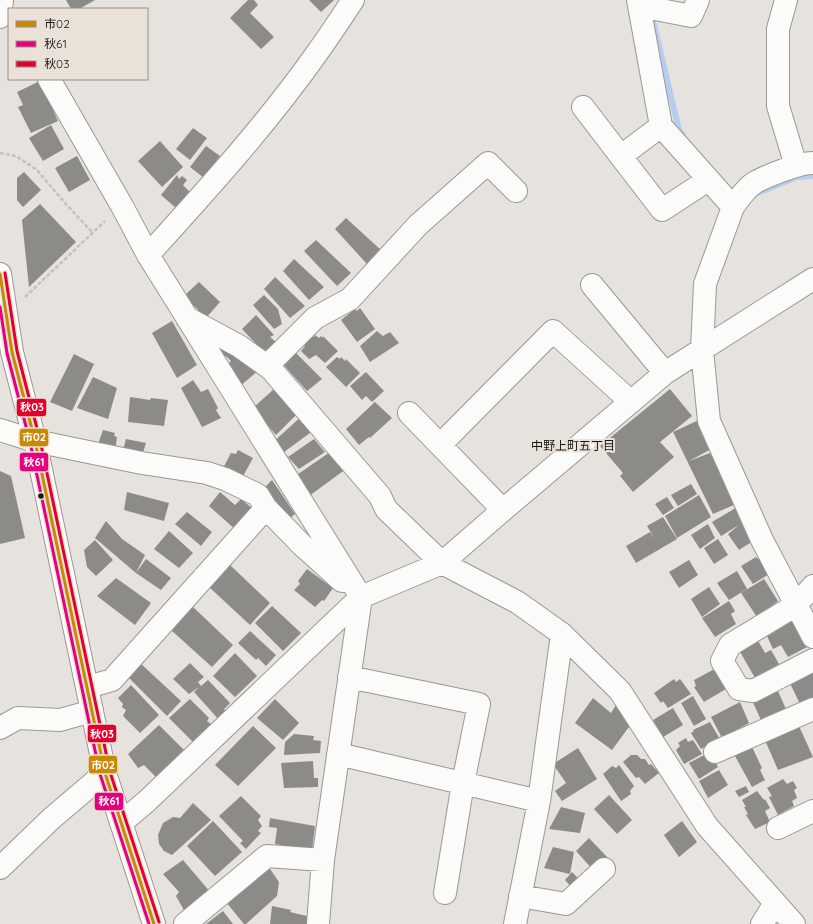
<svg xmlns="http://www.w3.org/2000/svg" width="813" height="924" viewBox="0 0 813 924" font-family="Quicksand,'Noto Sans JP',sans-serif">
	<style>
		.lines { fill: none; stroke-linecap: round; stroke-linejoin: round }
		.stream { stroke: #b8ccef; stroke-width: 6 }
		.building { fill: #8d8b87 }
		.minor-casing { stroke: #9b9894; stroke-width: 24 }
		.major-casing { stroke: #9b9894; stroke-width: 24 }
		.path { stroke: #c3c2c1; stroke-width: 2.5; stroke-dasharray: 4 2; stroke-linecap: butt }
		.minor { stroke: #fbfbfa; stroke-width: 22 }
		.major { stroke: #fbfbfa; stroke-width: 22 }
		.bus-1-casing { stroke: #eae2d9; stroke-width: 6 }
		.bus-2-casing { stroke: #eae2d9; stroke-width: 6 }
		.bus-3-casing { stroke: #eae2d9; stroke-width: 6 }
		.bus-1 { stroke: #ca8903; stroke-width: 3 }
		.bus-2 { stroke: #e5007d; stroke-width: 3 }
		.bus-3 { stroke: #e4002b; stroke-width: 3 }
		.bus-dot { fill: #161410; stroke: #eae2d9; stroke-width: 1.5 }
		.labels { text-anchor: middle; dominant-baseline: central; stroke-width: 4; stroke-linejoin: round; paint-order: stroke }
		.neighbourhood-label { font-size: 12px; fill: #161410; stroke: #eae2d9 }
		.line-badge { stroke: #eae2d9; stroke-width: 1.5 }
		.badge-label { font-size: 11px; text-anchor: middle; font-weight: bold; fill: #fff }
	</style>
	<rect width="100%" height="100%" fill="#e6e2dd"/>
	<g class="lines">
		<!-- stream -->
		<path class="stream" d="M652,17L679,130L683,135
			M755,194L797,177L813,176"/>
	</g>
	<!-- building -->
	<path class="building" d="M66,0H95L79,9H71Z
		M248,0H254L258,5L250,13L274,37L261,49L230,18Z
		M309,0H334L321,12Z
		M40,81L58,121L31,133L18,107L23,105L17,92Z
		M51,125L64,149L43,161L29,138Z
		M193,128L207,138L190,160L176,149Z
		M160,141L183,167L162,187L138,161Z
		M206,146L220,156L204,178L190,167Z
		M77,156L90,180L69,192L55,168Z
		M24,172L41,190L23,207L17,200V178Z
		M177,175L179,179L182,176L187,180L183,185L190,192L176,208L161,195Z
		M40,204L76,242L29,287L22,220Z
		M346,218L382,251L367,264L335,229Z
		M316,240L351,273L337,286L304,251Z
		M294,259L324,287L309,300L283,271Z
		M275,277L305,306L290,318L264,289Z
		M199,282L220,302L206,318L184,296Z
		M264,295L278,309L282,324L274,329L253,305Z
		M360,308L375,329L357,342L341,320L355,309L357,311Z
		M256,315L274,335L270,337L276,342L264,352L242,329Z
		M172,321L197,365L177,378L152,333Z
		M377,331L383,336L390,332L399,343L370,362L360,346Z
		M315,335L319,338L321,336L323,338V336L338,351L325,363L316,355L309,359L301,351L305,346L304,343L312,336L314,337Z
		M209,341L259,370L239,387L226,366L231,361L226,356L223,359Z
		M292,349L322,379L307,391L281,362Z
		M74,354L94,364L72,411L50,402Z
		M337,357L340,359L341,357L345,361L346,359L360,373L346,387L326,367Z
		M366,372L384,391L372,402L366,396L362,400L350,386Z
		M93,377L117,388L108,419L77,408Z
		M193,380L201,392L208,389L218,408L216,410L221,418L202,427L181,388Z
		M274,389L298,413L276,435L253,408Z
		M670,389L692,416L660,442L674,457L633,492L620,476L623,473L600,446Z
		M130,397L150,400L151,398L168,400L164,426L128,422Z
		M375,402L392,418L370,438L369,437L359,445L346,429Z
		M304,414L314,430L280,455L270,445Z
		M701,419L715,447L689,461L710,453L736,504L713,514L673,432Z
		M103,430L115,433L114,436L117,437L115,452L97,447Z
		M126,439L146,443L141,459L122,454Z
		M314,439L325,452L299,469L288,457Z
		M238,450L253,458L241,480L222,470L231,453L236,454Z
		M333,450L350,466L305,499L291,479Z
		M0,471L11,476L25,538L0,544Z
		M272,480L295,514L285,522L261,491Z
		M691,484L697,494L678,506L671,495Z
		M127,492L169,503L164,521L124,510Z
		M220,492L235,505L241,499L253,509L236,530L209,506Z
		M699,495L711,517L677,538L665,516Z
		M667,497L674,508L663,515L655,504Z
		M739,506L753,541L739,550L728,534L739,525L721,536L712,522Z
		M187,512L212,532L201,546L175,524Z
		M663,517L677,539L636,563L626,546L650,532L655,539L647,526Z
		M106,521L122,539L145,555L136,573L95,538Z
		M708,524L715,538L700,549L691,535Z
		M169,531L193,553L179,568L154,549Z
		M718,539L728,555L714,564L704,548Z
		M95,540L113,560L96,576L87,567L84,550Z
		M756,557L758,559L761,557L769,574L753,584L741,566Z
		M146,559L171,578L161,590L136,573Z
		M689,560L698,575L679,588L669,572Z
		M230,565L270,603L250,625L209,587Z
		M307,569L333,588L324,601L322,600L315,607L294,590L300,584L298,581Z
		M737,571L747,589L729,600L717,583Z
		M116,578L151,603L135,625L97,596Z
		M764,579L778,601L757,617L741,593Z
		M709,587L720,604L702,617L691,599Z
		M729,601L735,611L731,614L736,624L715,637L702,618Z
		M272,606L301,633L283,651L255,623Z
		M193,607L233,645L212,667L171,630Z
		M791,620L794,625L796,624L809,646L788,657L781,645L773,649L767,636L775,632L773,630Z
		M250,631L276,655L266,666L258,658L256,660L238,643Z
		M757,639L765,653L771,650L779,664L755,678L739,650Z
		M235,653L257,676L235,697L213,676Z
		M138,661L181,701L167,716L126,675Z
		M190,663L204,677L198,682L201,686L208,680L230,703L224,709L228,713L220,721L194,692L199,687L189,694L173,679Z
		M720,666L731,686L704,702L694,687L696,686L694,680Z
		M813,670V698L800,704L789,681Z
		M674,679L676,682L680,679L691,694L668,708L663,701L661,703L654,693Z
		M131,685L159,715L140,733L123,716L126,710L122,707L123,704L118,698Z
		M777,689L786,709L761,720L752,700Z
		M693,696L706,719L694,726L681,703Z
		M593,698L611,713L616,705L634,720L612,750L575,723Z
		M190,699L209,718L207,721L211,724L193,742L169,718Z
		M275,699L299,723L283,740L257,718Z
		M740,702L749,723L722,738L711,717Z
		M673,708L683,725L663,737L653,720Z
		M710,722L722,743L708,751L705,747L701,749L691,733L694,731L693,730Z
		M159,725L185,751L158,779L144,765L138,768L128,754Z
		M253,726L276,748L238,786L215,765Z
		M799,726L813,757L778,770L765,740Z
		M294,734L314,736L313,740L321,741L320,753L284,755L285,742Z
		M686,738L688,742L693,740L702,754L684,764L676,750L680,746L678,743Z
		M752,747L762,768L760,770L765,780L752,787L735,756Z
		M578,748L597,779L562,801L555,791L566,783L553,764Z
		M710,752L718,767L699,779L689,763Z
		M631,755H637L641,759H645L649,765L651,764L659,773L645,784L639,777L636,778L623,762Z
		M313,761L314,778H318V787L284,788L281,763Z
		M619,765L634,786L630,791L631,794L621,801L603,774L612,766L616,768Z
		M719,770L728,785L708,798L699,781Z
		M783,779L787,784L793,781L797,788L794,790L797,798L792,801L794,806L778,815L769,797L772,796L767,788Z
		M746,786L749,792L739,797L735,791Z
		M757,791L764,800L765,799L770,808L765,811L770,822L755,829L746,815L748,814L744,807H746L742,800Z
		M609,795L632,820L617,834L594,809Z
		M241,796L261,816L258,820L262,826L258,831L261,833L246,849L240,843L243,841L219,816Z
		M193,803L211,820L172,855L164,851L159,844L158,835L163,823L173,817L180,818Z
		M561,807L585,813L580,833L549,829Z
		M270,818L315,826L312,850L275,844L277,828L269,827Z
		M213,821L242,852L215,876L187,846Z
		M682,821L697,842L679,857L664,835Z
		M589,838L608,858L594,871L576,851Z
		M553,847L574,852L570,874L544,868Z
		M183,860L211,893L185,912L176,896L179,892L163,874Z
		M268,866L279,882L277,896L246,924H244L226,902Z
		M572,872L582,882L574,890L565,880Z
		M272,906L291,910L290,912L311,917L310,924H270Z
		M223,911L233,924H206Z"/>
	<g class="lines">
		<defs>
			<path id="minor" d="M638,0L661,126L733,207L705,284L702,350L709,421L762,540L813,637
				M786,0L778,29V106L796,166
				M640,6L691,16L698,0
				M49,79L122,206L148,255L361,597L323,860L318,924
				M583,107L662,210L708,180
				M621,156L661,126
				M733,207C739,199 745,189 754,183C764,177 801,162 813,163
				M148,255C207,190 267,124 317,53C330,35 341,18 353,0
				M592,285L665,373
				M187,318L239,346L271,369L380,496L386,509L442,563L517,602L562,634L620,691L707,826L794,924
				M267,366L315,318L350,299L418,225L488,163L516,191
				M409,413L503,510
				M0,430L35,441L142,463L207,473L225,479L258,495L266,508L302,545L342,581
				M440,445L553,331L631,402
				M813,586L796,605L730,645L722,661L739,689L753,691L813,660
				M349,677L479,704L463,783L445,893
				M88,687L112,680L266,508
				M0,728L18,718L60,720L92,711
				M715,752L813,709
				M338,754L539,801
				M121,823L147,801L361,597L442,563L503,510L665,373L813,279
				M778,828L813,811
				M0,868L52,818L105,773
				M520,896L566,904L604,869
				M185,924L267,856L323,860
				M515,924L539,801L562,634
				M762,924L775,903"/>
			<path id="major" d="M0,17L2,0
				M0,274L12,352L35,441L105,773L154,924"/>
		</defs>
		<!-- minor casing -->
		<use href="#minor" class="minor-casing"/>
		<!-- major casing -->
		<use href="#major" class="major-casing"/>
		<!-- path -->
		<path class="path" d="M0,153L16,156L37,170L65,203L92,232
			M25,297L105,221"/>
		<!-- minor -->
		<use href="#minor" class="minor"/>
		<!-- major -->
		<use href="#major" class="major"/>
		<defs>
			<path id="bus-1" d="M0,274L12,352L35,441L105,773L154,924"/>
			<path id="bus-2" d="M0,307L7,353L30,442L100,774L149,924"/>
			<path id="bus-3" d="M5,273L17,351L40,440L110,772L159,922"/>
		</defs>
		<!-- bus-1 casing -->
		<use href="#bus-1" class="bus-1-casing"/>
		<!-- bus-2 casing -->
		<use href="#bus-2" class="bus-2-casing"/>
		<!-- bus-3 casing -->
		<use href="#bus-3" class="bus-3-casing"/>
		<!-- bus-1 -->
		<use href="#bus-1" class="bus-1"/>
		<!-- bus-2 -->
		<use href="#bus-2" class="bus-2"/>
		<!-- bus-3 -->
		<use href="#bus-3" class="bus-3"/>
	</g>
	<!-- markers -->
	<circle class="bus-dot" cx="41" cy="496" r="3.5"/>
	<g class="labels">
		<!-- neighbourhood labels -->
		<g class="neighbourhood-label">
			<text x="573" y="445">中野上町五丁目</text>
		</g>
	</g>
	<g class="line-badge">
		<rect x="16" y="398" width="31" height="19" rx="4" fill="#e4002b"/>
		<rect x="19" y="428" width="30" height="19" rx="4" fill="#ca8903"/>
		<rect x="19" y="452" width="30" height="20" rx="4" fill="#e5007d"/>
		<rect x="87" y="724" width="30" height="19" rx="4" fill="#e4002b"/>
		<rect x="88" y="755" width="30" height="19" rx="4" fill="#ca8903"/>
		<rect x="94" y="792" width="30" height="19" rx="4" fill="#e5007d"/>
	</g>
	<g class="badge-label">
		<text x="32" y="411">秋03</text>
		<text x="34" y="441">市02</text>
		<text x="34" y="466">秋61</text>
		<text x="102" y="738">秋03</text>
		<text x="103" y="769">市02</text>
		<text x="109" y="805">秋61</text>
	</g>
	<!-- legend -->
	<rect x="8" y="8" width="140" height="72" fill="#eae2d9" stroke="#959089"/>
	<rect x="16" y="21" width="20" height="6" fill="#ca8903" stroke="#959089"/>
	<text x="44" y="28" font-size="12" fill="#161410">市02</text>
	<rect x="16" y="41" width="20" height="6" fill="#e5007d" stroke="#959089"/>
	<text x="44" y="48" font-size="12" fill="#161410">秋61</text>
	<rect x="16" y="61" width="20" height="6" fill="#e4002b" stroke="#959089"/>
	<text x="44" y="68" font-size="12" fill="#161410">秋03</text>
</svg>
